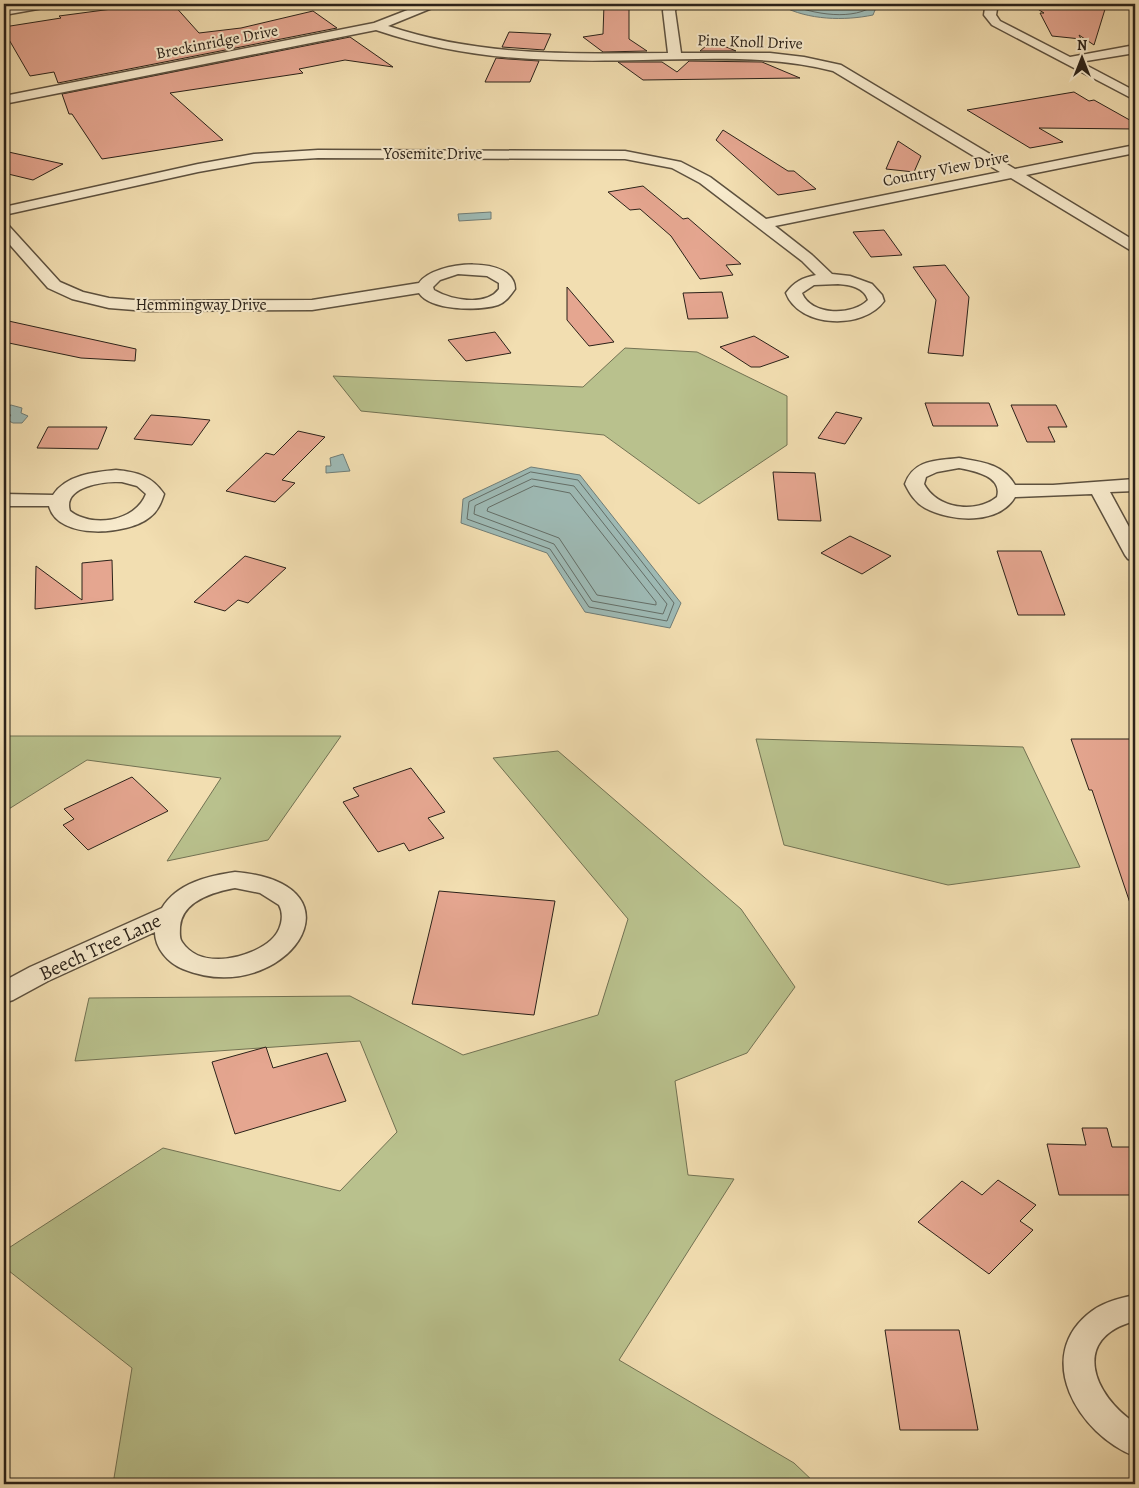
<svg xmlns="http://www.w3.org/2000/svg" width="1139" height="1488" viewBox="0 0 1139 1488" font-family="Alegreya,serif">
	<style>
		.green { fill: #b9c18d; stroke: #727253 }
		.water { fill: #9ebab5; stroke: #707d77 }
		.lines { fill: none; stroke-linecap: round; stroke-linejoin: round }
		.shore { stroke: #646e67; stroke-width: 1 }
		.building { fill: #e5a690; stroke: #2b2219 }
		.street-casing { stroke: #5d513f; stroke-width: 3 }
		.street { fill: #f7eacc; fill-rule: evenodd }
		.labels { text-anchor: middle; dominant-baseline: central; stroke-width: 4; stroke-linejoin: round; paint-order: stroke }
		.far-street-label { font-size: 16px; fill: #2b2219; stroke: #f7eacc }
		.street-label { font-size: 20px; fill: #2b2219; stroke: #f7eacc }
	</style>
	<rect width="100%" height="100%" fill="#f2deb1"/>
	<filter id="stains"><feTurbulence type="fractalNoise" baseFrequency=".004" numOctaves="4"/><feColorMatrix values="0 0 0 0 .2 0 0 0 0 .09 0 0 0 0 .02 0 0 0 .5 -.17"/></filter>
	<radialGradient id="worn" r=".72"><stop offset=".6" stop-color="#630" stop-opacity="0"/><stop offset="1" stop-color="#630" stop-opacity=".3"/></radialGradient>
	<!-- green -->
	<path class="green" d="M625,348L697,352L787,396V445L699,504L604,435L361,411L333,376L583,387Z
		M4,736H341L268,840L167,861L221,778L87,760L4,812Z
		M756,739L1023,747L1080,867L948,885L784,845Z
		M558,751L741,909L795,987L747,1053L675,1081L688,1175L734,1179L619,1360L794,1463L816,1484H113L132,1368L4,1267V1251L163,1148L340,1191L397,1132L360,1041L75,1061L89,998L350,996L463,1055L598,1015L628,919L493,758Z"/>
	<!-- water -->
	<path class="water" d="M781,4H885L875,10L873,15C844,21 808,20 782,6Z
		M491,212V219L459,221L458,214Z
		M11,405L22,408L21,413L28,416L22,423H13L7,420L11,415L4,413V408Z
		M343,454L350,471L326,473V466H331L330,458Z
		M531,467L580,475L681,603L670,628L585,612L547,553L461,523L463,499Z"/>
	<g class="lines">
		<!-- shore -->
		<path class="shore" d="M788,4C813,14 854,22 876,4
			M812,4L851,7L866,4
			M531,472L578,480L674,603L667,621L589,607L550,549L467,519L469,502Z
			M532,479L574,486L667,604L663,614L592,601L554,544L474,514L475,506Z
			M534,486L570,493L656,602V605L597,595L559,538L487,511L488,508Z"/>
	</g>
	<!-- building -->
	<path class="building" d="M125,4H173L199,33L241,28L313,11L337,28L58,83L54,72L30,76L4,31V27L61,18L59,16L127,7Z
		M604,4H629V39L647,51L603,52L583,37L603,34Z
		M1106,6L1094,45L1079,35L1081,39L1052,36L1040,13H1044L1036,8Z
		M509,32L551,34L544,50L502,47Z
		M350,37L393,67L345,60L299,69L303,73L170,93L223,140L102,159L72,114H69L62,94Z
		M712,41L736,51H700Z
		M496,58L508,59L539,61L530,82H485Z
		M689,61L762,62L800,78L643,80L618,62H662L677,72Z
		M1074,92L1089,101L1094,100L1135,123V129L1039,128L1063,142L1030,148L967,110Z
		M723,130L788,171H794L816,189L778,195L716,140Z
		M898,141L921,156L914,172L886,169Z
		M4,151L63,164L33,180L4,173Z
		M643,186L683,219L688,218L741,264L726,265L733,275L700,279L671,236L640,209L630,210L608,192Z
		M884,230L902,255L871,257L853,232Z
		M945,265L969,297L963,356L928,353L936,300L913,267Z
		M567,287L614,342L589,346L567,320Z
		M722,292L728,318L688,319L683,293Z
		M4,320L136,349L135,361L81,358L4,342Z
		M495,332L511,353L466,361L448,340Z
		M754,336L789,357L760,367H751L720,347Z
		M925,403H989L998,426H933Z
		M1011,405H1056L1067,427H1048L1055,442H1027Z
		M836,412L862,418L845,444L818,438Z
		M151,415L179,417L210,420L192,445L134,439Z
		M48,427H107L98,449L37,448Z
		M298,431L325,437L282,480L295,483L275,502L226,491L266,453L274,455Z
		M773,472L815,473L821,521L778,520Z
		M850,536L891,556L862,574L821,553Z
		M997,551H1041L1065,615H1018Z
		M245,556L286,568L248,603L238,600L225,611L194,602Z
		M112,560L113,600L35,609L36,566L82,600V563Z
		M1071,739H1135V906H1131L1092,790H1089Z
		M411,768L445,812L428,818L444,838L409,851L404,843L378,852L343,802L359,796L353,788Z
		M132,777L168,811L88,850L63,825L74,819L64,809Z
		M439,891L555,901L534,1015L412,1004Z
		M266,1047L273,1068L327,1053L346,1101L235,1134L212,1062Z
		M1082,1128H1107L1112,1147H1135V1195H1059L1047,1144L1086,1145Z
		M998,1180L1036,1205L1020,1221L1033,1230L989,1274L918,1222L962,1181L982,1195Z
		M885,1330H959L978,1430H900Z"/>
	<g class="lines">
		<defs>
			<path id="street" d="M31,4H55L49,7L4,15V9Z
				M423,4H439L437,6L388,26C481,57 572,54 668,53L663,11L665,4H677L675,11L681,53H770L804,57L841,65L1015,169L1135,145V153L1026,175L1135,241V251L1130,250L1011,178L775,226L812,255L832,274L850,276L872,284L882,295L884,301C864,330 799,328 786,293C794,282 802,278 816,275L802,261L700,183L672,168L625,159L318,158L254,162L198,172L4,215V207L198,164L254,154L318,150L625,151L681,162L710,177L766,219L1000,172L833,71C771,55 706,59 643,60C548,62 468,61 376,30L4,104V96L374,23ZM838,284C850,285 864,287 868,300C853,316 811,316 802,293L814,285Z
				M989,4H1001L997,9L996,15L1000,21L1070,57L1135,45V53L1080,62L1135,91V100L992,25L984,15L985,8Z
				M4,225L9,226L60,282L83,292L109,298L147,301L312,300L419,283C435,260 515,255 515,289C510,296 506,302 498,305C479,311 431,311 419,293L312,310L147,311L109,308L72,299L48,288L4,238ZM458,274L487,276L499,283V289C486,307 451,300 434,290L433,287L440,280Z
				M959,458C982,462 1003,464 1015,485H1053L1135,479V491L1110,492L1135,538V561L1128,559L1125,555L1092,494L1015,497C999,525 951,522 925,508C915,502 910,494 905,484C914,459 936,461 959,458ZM959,468C974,471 1003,476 997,497C976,514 937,509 924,484L926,477L937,472Z
				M116,470C137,472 152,476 164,494C161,503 158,511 150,517C129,535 58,541 49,506H4V494L53,495C66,475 94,472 116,470ZM122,482L137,486L146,494C135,522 92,528 70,511C62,486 105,481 122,482Z
				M235,872C373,884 284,1010 183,969C168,963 155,948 155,932L48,981L13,1000L4,1003V981L30,967L162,908C177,883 208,876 235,872ZM235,888L260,893L279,905C285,916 281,931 271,940C251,958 201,971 182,942C179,938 180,932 180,927C182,901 213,892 235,888Z
				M1135,1295V1321C1070,1338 1093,1395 1135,1423V1456C1079,1435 1031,1356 1092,1311C1104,1302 1120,1298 1135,1295Z"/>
		</defs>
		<!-- street casing -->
		<use href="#street" class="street-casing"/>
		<!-- street -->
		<use href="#street" class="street"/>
	</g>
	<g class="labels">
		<!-- far-street labels -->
		<g class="far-street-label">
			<text transform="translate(217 42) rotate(-11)">Breckinridge Drive</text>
			<text transform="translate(750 42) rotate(2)">Pine Knoll Drive</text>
			<text x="433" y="154">Yosemite Drive</text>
			<text transform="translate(946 169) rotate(-11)">Country View Drive</text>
			<text x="201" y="305">Hemmingway Drive</text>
		</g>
		<!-- street labels -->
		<g class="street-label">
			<text transform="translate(100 947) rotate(-25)">Beech Tree Lane</text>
		</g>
	</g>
	<!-- margin -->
	<rect width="1139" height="1488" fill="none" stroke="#f2deb1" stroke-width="20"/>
	<rect x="5" y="5" width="1129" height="1478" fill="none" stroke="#2b2219" stroke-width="2.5"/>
	<rect x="10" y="10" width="1119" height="1468" fill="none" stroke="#2b2219"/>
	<!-- north arrow -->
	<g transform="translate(1082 58)" stroke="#f7eacc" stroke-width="4" paint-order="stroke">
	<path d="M0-4L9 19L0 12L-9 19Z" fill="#2b2219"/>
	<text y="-8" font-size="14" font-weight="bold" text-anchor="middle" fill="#2b2219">N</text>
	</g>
	<rect width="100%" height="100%" filter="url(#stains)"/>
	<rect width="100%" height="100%" fill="url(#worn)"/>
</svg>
